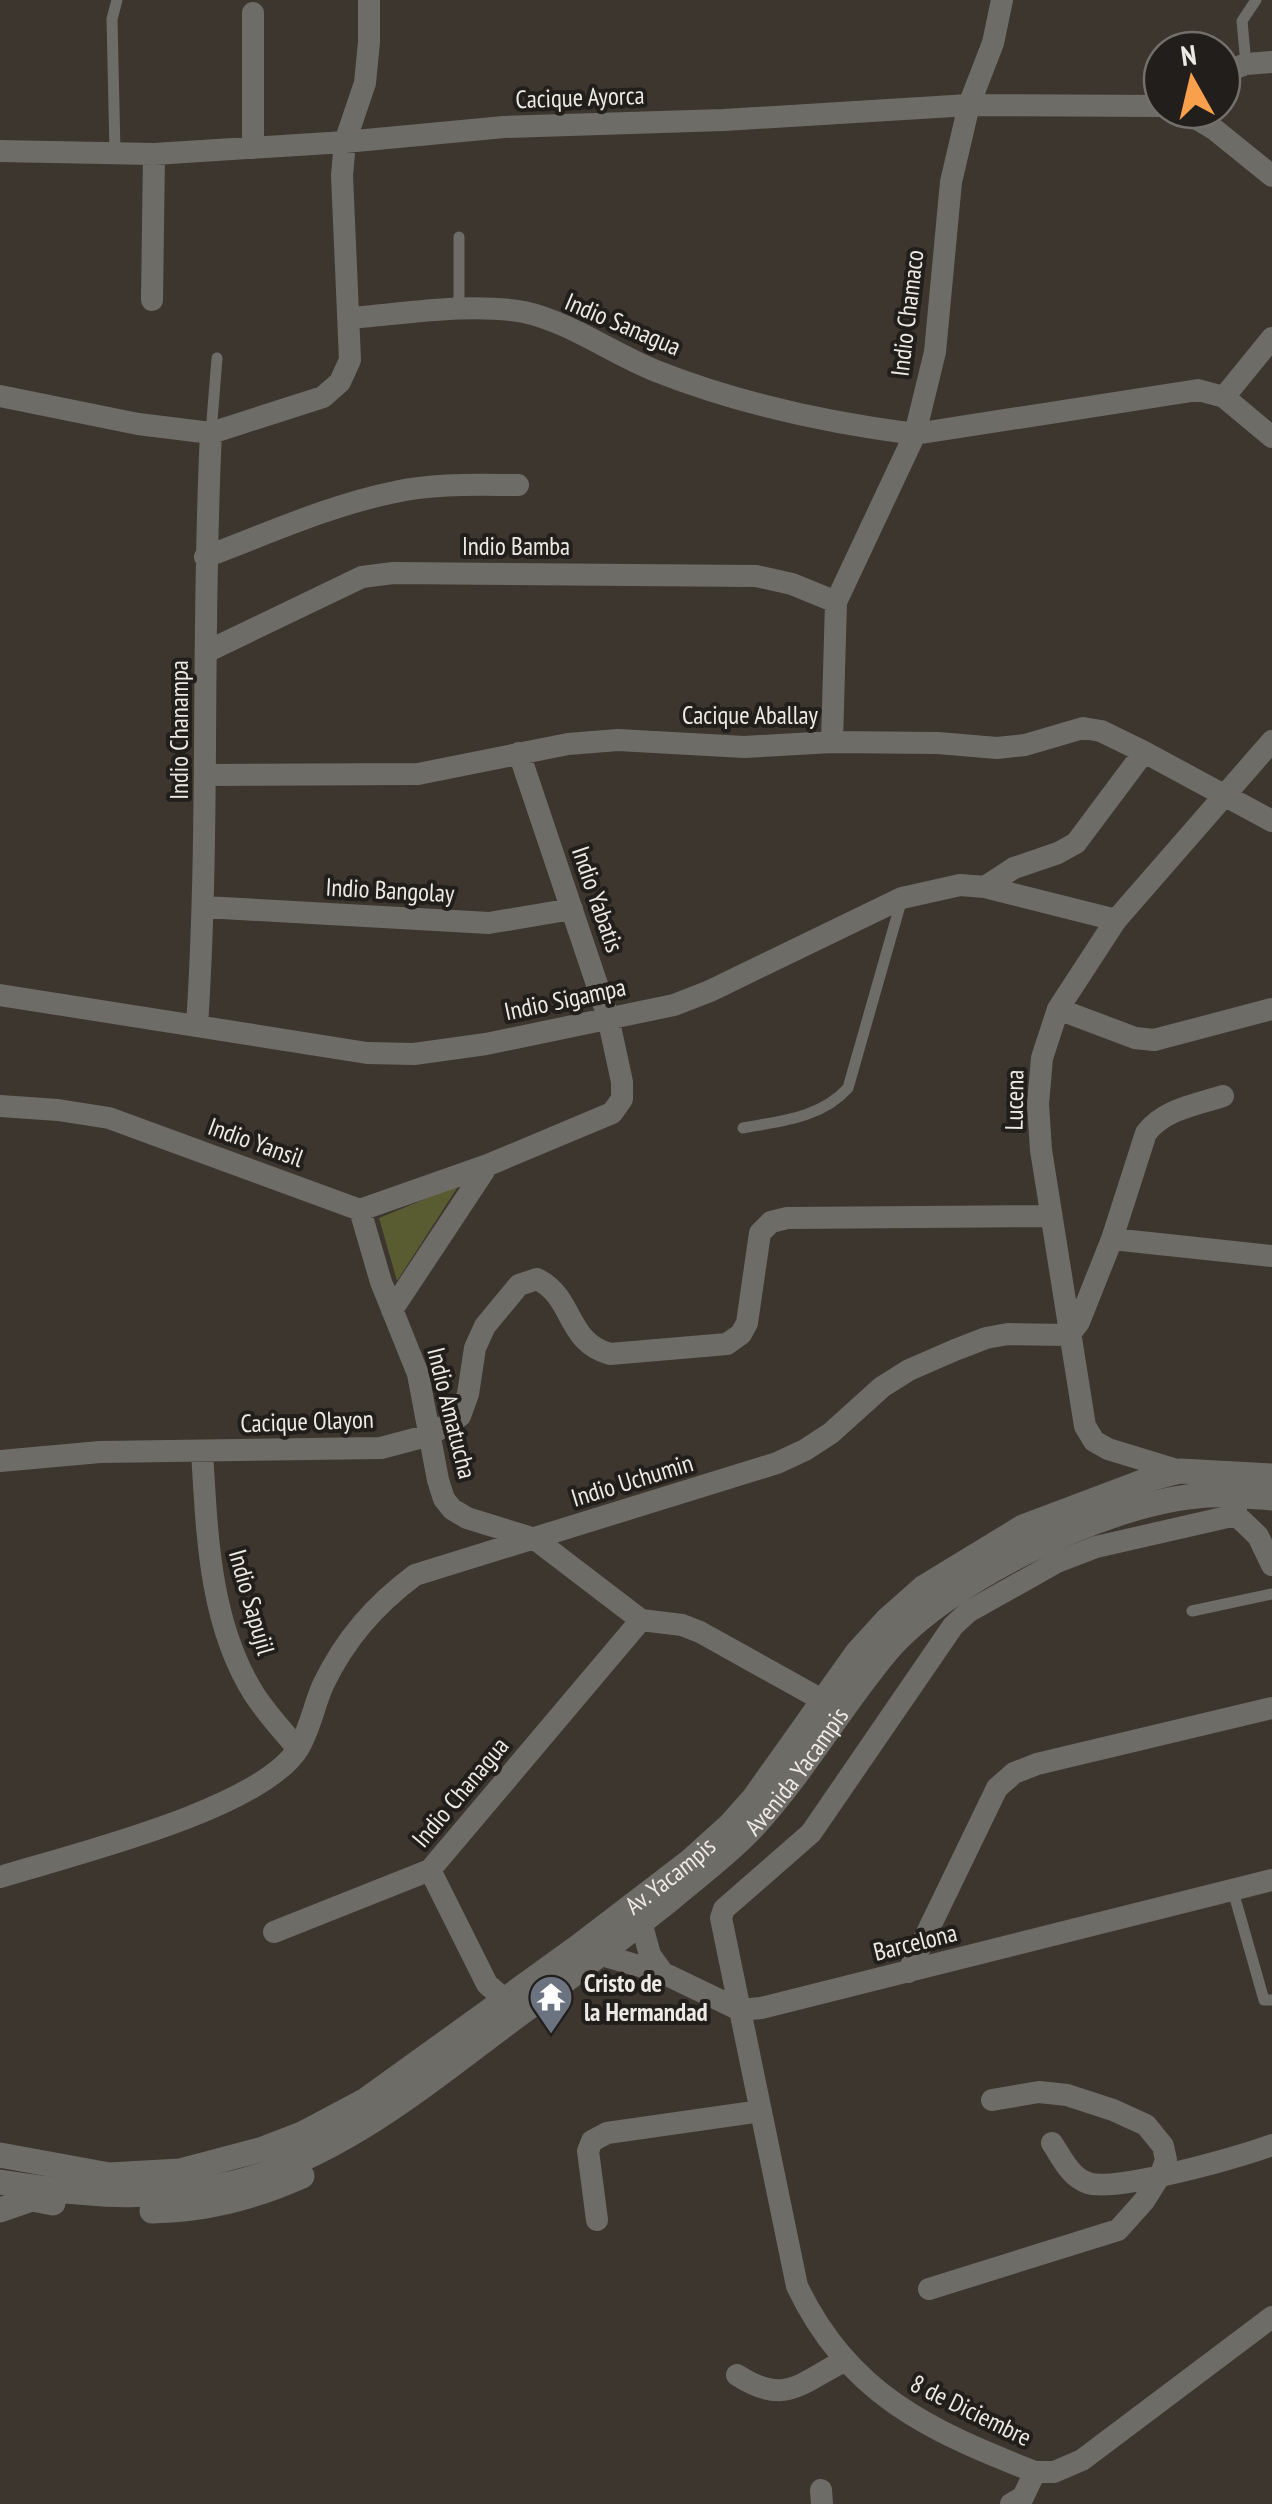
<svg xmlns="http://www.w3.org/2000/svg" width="1272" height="2504" viewBox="0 0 1272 2504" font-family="'PT Sans Narrow',sans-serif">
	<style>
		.green { fill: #585c30 }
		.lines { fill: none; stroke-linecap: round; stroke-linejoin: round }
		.service { stroke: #6e6c67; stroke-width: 11 }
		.minor { stroke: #6e6c67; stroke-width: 22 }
		.tertiary { stroke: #6e6c67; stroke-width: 25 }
		.labels { text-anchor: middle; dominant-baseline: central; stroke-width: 8; stroke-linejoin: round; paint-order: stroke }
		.street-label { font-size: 25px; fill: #ede9e4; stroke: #211e1b }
		.poi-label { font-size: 25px; font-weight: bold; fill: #ede9e4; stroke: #211e1b; text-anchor: start }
	</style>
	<rect width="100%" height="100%" fill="#3d362f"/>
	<!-- green -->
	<path class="green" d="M459,1185L397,1281L379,1218Z"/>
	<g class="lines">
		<!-- service -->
		<path class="service" d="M1246,64L1242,21L1256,0
			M115,152L112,19L117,0
			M459,237V310
			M211,433L217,358
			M743,1128C781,1121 821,1118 848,1088L901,902
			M1192,1611L1272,1594
			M1233,1891L1264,2000H1272"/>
		<!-- minor -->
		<path class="minor" d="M1222,73L1246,64L1272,62
			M1182,110L1214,129L1272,176
			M253,148V13
			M0,151L154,154L345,142L504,127L724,120L969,105L1162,106
			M152,300L154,154
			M349,318C403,314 470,302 524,312C570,322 613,354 656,371C737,403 829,423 915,434L1198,390L1224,397L1272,437
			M0,396L138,424L211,433L323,397L340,382L350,360L342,175L345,142L365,83L369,42V0
			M1224,397L1272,338
			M205,557C267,534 330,505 395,492C435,483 477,485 518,485
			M208,651L362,577L393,573L756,576L792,584L836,602
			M832,742L836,602L915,434L935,352L951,182L969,105L993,43L1002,0
			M207,775L418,774L568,744L618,740L744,747L832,742L938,743L997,748L1025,745L1083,728L1101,731L1144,752L1272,821
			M985,887L1014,868L1058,853L1076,843L1144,752
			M205,907L489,923L572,909
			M0,995L367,1053L414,1054L486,1044L674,1005L710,991L902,898L960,885L985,887L1116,920
			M1058,1009L1135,1038L1154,1040L1272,1009
			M197,1026C210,828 201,631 211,433
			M0,1106L58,1110L109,1118L360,1210L488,1165L612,1113L622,1099V1082L608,1017L519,753
			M360,1210L381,1282L418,1374L438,1480L444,1499L452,1509L467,1518L535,1539L641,1620L682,1625L700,1632L824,1701
			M1112,1239L1272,1256
			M392,1310L488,1165
			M202,1451C207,1533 209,1622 254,1694C267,1714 283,1731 298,1749
			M0,1461L100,1452L381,1448L430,1435L460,1416L468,1394L475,1348L485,1326L519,1285L537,1279C575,1298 565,1341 610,1354L727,1344L741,1334L747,1323L760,1233L771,1222L787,1218L1050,1216
			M1180,1471L1108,1449L1094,1441L1085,1426L1041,1150L1038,1104L1042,1058L1058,1009L1116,920L1272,741
			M1236,1495V1515L1096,1547L1057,1562L968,1612L953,1626L811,1833L724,1909L721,1918L797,2286C848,2394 930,2431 1035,2472H1054L1082,2460L1272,2317
			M1236,1515L1258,1536L1272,1565
			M430,1870L487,1984L505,2000L520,2002
			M0,1877C71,1855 259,1810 298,1749C310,1730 314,1705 323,1685C345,1639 375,1605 415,1575L777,1463L805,1450L831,1433L882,1387L909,1370L955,1350L986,1338L1008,1334L1069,1335L1079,1322L1112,1239L1146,1133C1165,1109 1195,1105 1223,1096
			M641,1922L650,1955L663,1973
			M274,1932L430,1870L641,1620
			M588,1951L663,1973L740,2010L761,2008L1272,1880
			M908,1972L997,1788L1014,1773L1037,1764L1272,1708
			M1052,2143C1062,2158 1070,2177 1088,2183C1115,2193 1241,2156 1272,2145
			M597,2220L588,2151L592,2141L607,2133L761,2111
			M929,2289L1118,2230L1144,2201L1161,2174L1166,2160L1163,2146L1146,2125L1113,2110L1067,2095L1039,2092L992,2100
			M737,2375C786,2407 801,2382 846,2360
			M821,2490L822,2504
			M1011,2504L1023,2497L1035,2472"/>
		<!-- tertiary -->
		<g class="tertiary">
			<path id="s1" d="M0,2155L109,2175L180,2171L263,2149L302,2134L366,2100L578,1947L689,1862L730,1825L754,1798L857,1653L888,1619L923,1588L1023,1527L1153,1478L1180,1471L1272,1476"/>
			<path id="s2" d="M0,2182C83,2195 152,2202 234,2183C343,2157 433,2077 521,2013C571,1977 619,1940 667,1902C696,1877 727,1855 753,1827C803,1773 840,1707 887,1651C948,1580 1103,1505 1196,1496C1221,1493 1247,1496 1272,1498"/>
			<path d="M0,2210L32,2199L53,2203"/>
			<path d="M152,2211C206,2210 252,2198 302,2176"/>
		</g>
	</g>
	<!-- icons -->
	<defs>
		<symbol id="temple-pin" viewBox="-11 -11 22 30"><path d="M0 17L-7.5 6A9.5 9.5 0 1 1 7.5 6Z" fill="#6b7280" stroke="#211e1b"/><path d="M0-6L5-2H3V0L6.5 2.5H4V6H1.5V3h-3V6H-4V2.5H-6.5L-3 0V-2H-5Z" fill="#fff"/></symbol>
	</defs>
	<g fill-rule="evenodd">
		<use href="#temple-pin" x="526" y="1972" width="50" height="68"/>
	</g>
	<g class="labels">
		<!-- street labels -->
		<g class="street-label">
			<text transform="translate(580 97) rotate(-2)">Cacique Ayorca</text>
			<text transform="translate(907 313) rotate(-83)">Indio Chamaco</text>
			<text transform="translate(623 324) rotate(23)">Indio Sanagua</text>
			<text x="516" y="546">Indio Bamba</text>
			<text x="750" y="715">Cacique Aballay</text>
			<text transform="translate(179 730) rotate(-90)">Indio Chanampa</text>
			<text transform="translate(390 890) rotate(3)">Indio Bangolay</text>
			<text transform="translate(598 899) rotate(71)">Indio Yabatis</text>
			<text transform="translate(565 999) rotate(-12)">Indio Sigampa</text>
			<text transform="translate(1014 1100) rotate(-89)">Lucena</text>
			<text transform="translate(256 1142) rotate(20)">Indio Yansil</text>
			<text transform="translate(452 1413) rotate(76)">Indio Amatucha</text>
			<text transform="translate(307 1421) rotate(-2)">Cacique Olayon</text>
			<text transform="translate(632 1480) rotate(-17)">Indio Uchumin</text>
			<text transform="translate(252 1602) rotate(74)">Indio Sapujil</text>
			<text stroke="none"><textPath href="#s2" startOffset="940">Avenida Yacampis</textPath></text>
			<text transform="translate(460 1792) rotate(-50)">Indio Chanagua</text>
			<text stroke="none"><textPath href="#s1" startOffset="760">Av. Yacampis</textPath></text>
			<text transform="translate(915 1942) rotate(-14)">Barcelona</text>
			<text transform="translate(971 2410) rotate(26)">8 de Diciembre</text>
		</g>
		<!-- poi labels -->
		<g class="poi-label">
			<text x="584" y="1983">Cristo de<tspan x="584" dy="29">la Hermandad</tspan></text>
		</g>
	</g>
	<!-- north arrow -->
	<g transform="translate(1192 80) rotate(352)"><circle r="48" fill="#211e1b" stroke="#736f6b" stroke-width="2.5"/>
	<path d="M0-8L18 38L0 25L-18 38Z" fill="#f9a04c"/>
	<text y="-15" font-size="28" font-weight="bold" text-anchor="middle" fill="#ede9e4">N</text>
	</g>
</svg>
